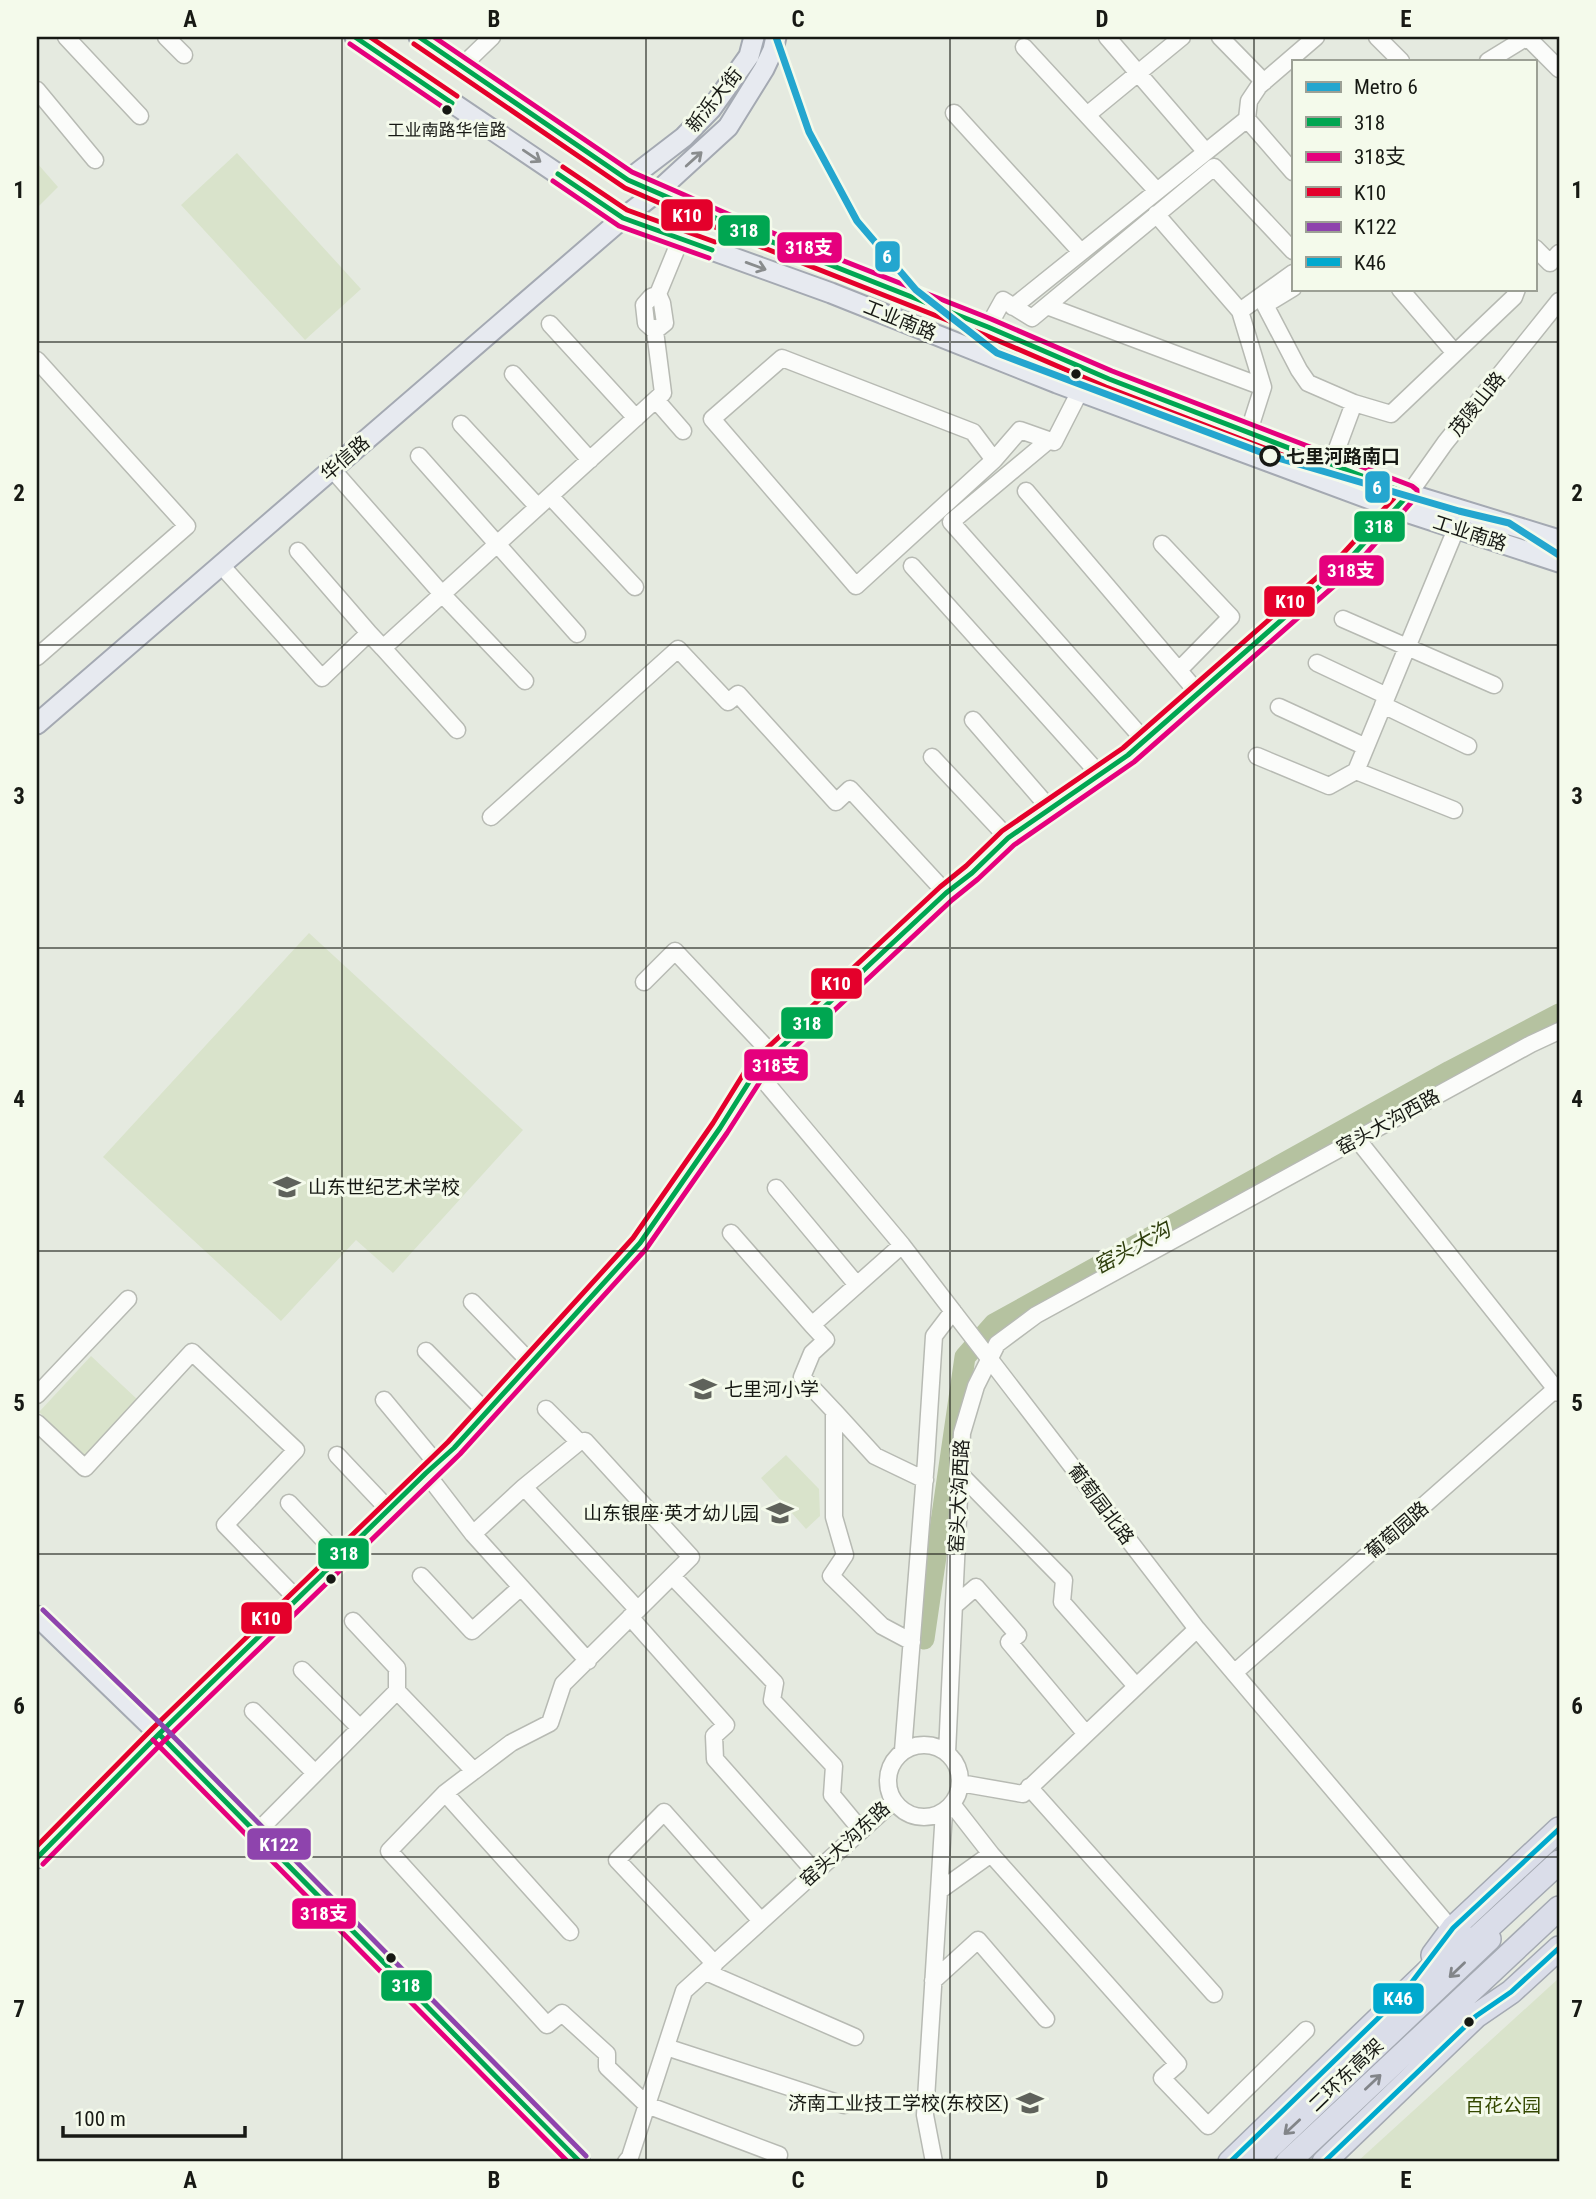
<svg xmlns="http://www.w3.org/2000/svg" width="1596" height="2199" viewBox="0 0 1596 2199" font-family="'Roboto Condensed','Noto Sans SC',sans-serif">
	<style>
		.green { fill: #d9e3cb }
		.lines { fill: none; stroke-linecap: round; stroke-linejoin: round }
		.river { stroke: #b5c2a0; stroke-width: 21 }
		.minor-casing { stroke: #b7bab3; stroke-width: 19 }
		.major-casing { stroke: #a4a9b2; stroke-width: 23 }
		.highway-casing { stroke: #a4a9b2; stroke-width: 26 }
		.minor { stroke: #fbfcfa; stroke-width: 16 }
		.major { stroke: #e7eaf0; stroke-width: 19 }
		.highway { stroke: #dadde9; stroke-width: 23 }
		.bus-1-casing { stroke: #f4faeb; stroke-width: 10 }
		.bus-2-casing { stroke: #f4faeb; stroke-width: 10 }
		.bus-3-casing { stroke: #f4faeb; stroke-width: 10 }
		.bus-4-casing { stroke: #f4faeb; stroke-width: 10 }
		.bus-5-casing { stroke: #f4faeb; stroke-width: 10 }
		.bus-1 { stroke: #00a651; stroke-width: 5 }
		.bus-2 { stroke: #e5007d; stroke-width: 5 }
		.bus-3 { stroke: #e4002b; stroke-width: 5 }
		.bus-4 { stroke: #8e44ad; stroke-width: 5 }
		.bus-5 { stroke: #00a9ce; stroke-width: 5 }
		.metro-1-casing { stroke: #f4faeb; stroke-width: 12 }
		.metro-1 { stroke: #24a6cf; stroke-width: 7 }
		.oneway { stroke: #898c8d }
		.oneway2 { stroke: #828589 }
		.grid { fill: none; stroke: #171914; stroke-width: 2; stroke-opacity: 0.55 }
		.bus-dot { fill: #171914; stroke: #f4faeb; stroke-width: 2.5 }
		.stop-dot { fill: #f4faeb; stroke: #171914; stroke-width: 3.5 }
		.labels { text-anchor: middle; dominant-baseline: central; stroke-width: 6; stroke-linejoin: round; paint-order: stroke }
		.bus-label { font-size: 17px; fill: #171914; stroke: #f4faeb }
		.street-label { font-size: 19px; fill: #171914; stroke: #f4faeb }
		.stop-label { font-size: 19px; font-weight: bold; fill: #171914; stroke: #f4faeb; text-anchor: start }
		.poi-label { font-size: 19px; fill: #171914; stroke: #f4faeb; text-anchor: start }
		.park-label { font-size: 19px; fill: #344800; stroke: #f4faeb }
		.water-label { font-size: 21px; font-style: italic; fill: #2e3e0c; stroke: #f4faeb }
		.line-badge { stroke: #f4faeb; stroke-width: 2.5 }
		.badge-label { font-size: 19px; text-anchor: middle; font-weight: bold; fill: #fff }
		.neatline { fill: none; stroke: #171914; stroke-width: 2.5 }
		.grid-label { font-size: 23px; text-anchor: middle; font-weight: bold; fill: #171914 }
	</style>
	<rect width="100%" height="100%" fill="#e5eae0"/>
	<!-- green -->
	<path class="green" d="M237,153L361,289L305,340L181,205Z
		M37,163L58,187L37,208Z
		M309,933L523,1130L393,1273L356,1240L281,1321L103,1157Z
		M91,1356L138,1400L85,1456L39,1412Z
		M786,1455L819,1489L820,1516L806,1529L761,1478Z
		M1559,1978V2162H1357Z"/>
	<g class="lines">
		<!-- river -->
		<path class="river" d="M924,1639L965,1357L994,1324L1450,1071L1559,1014"/>
		<defs>
			<path id="minor" d="M66,37L140,116
				M166,37L184,55
				M1107,37L1206,152
				M1220,37L1264,82
				M1377,37L1401,61
				M1527,37L1559,69
				M1024,47L1157,191
				M1488,61L1527,37
				M462,66L492,37
				M37,90L95,160
				M954,113L1081,252
				M1087,115L1182,37
				M1247,119L1293,172
				M1156,214L1240,311L1263,387L1248,434
				M1535,248L1550,263L1559,253
				M1293,288L1265,305L1299,370L1308,383L1354,403L1391,414L1514,297L1517,289
				M1400,289L1455,353
				M1047,306L1263,387
				M1013,307L1247,119L1249,101L1259,86L1316,37
				M1240,311L1293,273
				M550,324L636,418
				M988,327L1003,300L1032,318L1214,167L1293,251
				M655,331L646,323L644,305L651,297L658,294
				M782,358L973,432L994,460L856,586L712,419Z
				M37,360L187,526L37,657
				M513,374L590,460
				M656,400L683,431
				M461,424L538,507
				M1049,440L951,522L1144,740
				M419,456L577,634
				M994,460L1020,430L1054,442L1080,391
				M1331,465L1354,403
				M332,469L442,594L525,681
				M1026,491L1198,693
				M550,496L635,587
				M1404,501L1445,443L1559,301
				M1162,544L1231,617L1179,670
				M298,551L369,633
				M221,565L322,678L369,633L383,648L663,393L655,331L665,323L662,303L658,294L681,238
				M912,566L1100,775
				M1343,619L1494,685
				M383,648L457,730
				M1317,663L1387,696L1383,705L1468,746
				M1279,707L1366,747
				M973,720L1051,810
				M1257,756L1329,786L1356,771L1456,529
				M932,757L1008,838
				M1356,771L1454,810
				M491,817L678,649L728,702L738,694L836,802L850,789L946,893
				M644,982L675,951L773,1055
				M756,1071L902,1245L1197,1629L1452,1930
				M1357,1139L1559,1393
				M776,1188L857,1285
				M731,1233L812,1325
				M902,1245L812,1325L826,1340L812,1353L802,1377L834,1411V1517L845,1555L831,1576L882,1626L912,1642
				M472,1302L531,1363
				M426,1351L486,1412
				M37,1395L128,1299
				M384,1400L437,1464
				M834,1411L875,1456L925,1480
				M37,1423L85,1468L192,1352L296,1450L225,1525L298,1600
				M337,1455L389,1510
				M426,1473L473,1534L588,1661
				M960,1474L1064,1580L1062,1602L1136,1686
				M524,1487L579,1442L546,1409
				M289,1503L340,1557
				M473,1534L524,1487L638,1610
				M421,1576L472,1631L521,1587
				M672,1576L775,1683L772,1700L834,1766L832,1795L861,1830
				M954,1606L976,1587L1018,1635L1009,1642L1086,1734
				M630,1617L726,1725L714,1736L715,1759L815,1872
				M353,1621L397,1668V1691
				M302,1670L360,1728
				M1234,1673L1559,1386
				M253,1711L315,1773
				M888 1781a36 36 0 1 1 72 0a36 36 0 1 1-72 0Z
				M903,1751L926,1461L934,1336L953,1311
				M947,1753L962,1433L976,1386L997,1344L1036,1315L1531,1044L1559,1031
				M474,1771L445,1793L389,1851L547,2025L562,2013L607,2054V2067L647,2105L779,2155L777,2162
				M960,1783L1023,1794L1197,1629
				M1029,1787L1214,1994
				M445,1793L570,1932
				M952,1804L991,1854
				M256,1833L397,1691L474,1771L511,1743L550,1723L563,1684L691,1557L585,1441L579,1442
				M939,1891L991,1854L1178,2064L1162,2078L1208,2126L1306,2030
				M715,1964L617,1860L664,1812L761,1921
				M706,1972L855,2037
				M933,1981L978,1940L1046,2019
				M666,2047L844,2105
				M626,2162L630,2157L684,1991L894,1801
				M934,2162L925,2115L944,1811"/>
			<path id="major" d="M355,37L623,218L831,293L1057,383L1397,509L1559,562
				M419,37L628,180L757,236L988,327L1109,379L1248,434L1409,494L1559,540
				M628,180L684,137L711,109L749,56L754,37
				M37,724L623,218L657,192L728,127L764,69L773,50L776,37
				M37,1616L159,1734L580,2162
				M37,1858L159,1734L426,1473L454,1448L640,1243L720,1128L756,1071L946,893L972,873L1008,838L1128,755L1344,565L1397,509"/>
			<path id="highway" d="M1433,1955L1453,1928L1559,1829
				M1230,2162L1451,1949L1478,1937L1559,1862
				M1254,2162L1489,1939
				M1288,2162L1559,1908
				M1324,2162L1476,2016L1511,1992L1559,1948"/>
		</defs>
		<!-- minor casing -->
		<use href="#minor" class="minor-casing"/>
		<!-- major casing -->
		<use href="#major" class="major-casing"/>
		<!-- highway casing -->
		<use href="#highway" class="highway-casing"/>
		<!-- minor -->
		<use href="#minor" class="minor"/>
		<!-- major -->
		<use href="#major" class="major"/>
		<!-- highway -->
		<use href="#highway" class="highway"/>
		<defs>
			<path id="bus-1" d="M355,37L452,103
				M558,174L623,218L712,250
				M159,1734L580,2162
				M37,1858L159,1734L426,1473L454,1448L640,1243L720,1128L756,1071L946,893L972,873L1008,838L1128,755L1344,565L1409,494L1109,379L988,327L757,236L628,180L419,37"/>
			<path id="bus-2" d="M350,44L447,110
				M553,181L619,226L709,258
				M153,1740L568,2162
				M43,1864L165,1740L460,1454L646,1249L727,1133L763,1077L952,900L978,879L1014,845L1134,762L1350,572L1417,496V490L1412,486L1112,371L991,319L760,228L632,172L434,37"/>
			<path id="bus-3" d="M370,37L457,96
				M563,167L627,210L715,242
				M37,1846L153,1728L448,1442L633,1238L713,1123L749,1065L940,887L966,866L1002,831L1123,748L1338,559L1394,498L1106,387L985,335L754,244L625,188L414,44"/>
			<path id="bus-4" d="M43,1610L165,1728L586,2156"/>
			<path id="bus-5" d="M1230,2162L1402,1995L1453,1928L1559,1829
				M1324,2162L1476,2016L1511,1992L1559,1948"/>
		</defs>
		<!-- bus-1 casing -->
		<use href="#bus-1" class="bus-1-casing"/>
		<!-- bus-2 casing -->
		<use href="#bus-2" class="bus-2-casing"/>
		<!-- bus-3 casing -->
		<use href="#bus-3" class="bus-3-casing"/>
		<!-- bus-4 casing -->
		<use href="#bus-4" class="bus-4-casing"/>
		<!-- bus-5 casing -->
		<use href="#bus-5" class="bus-5-casing"/>
		<!-- bus-1 -->
		<use href="#bus-1" class="bus-1"/>
		<!-- bus-2 -->
		<use href="#bus-2" class="bus-2"/>
		<!-- bus-3 -->
		<use href="#bus-3" class="bus-3"/>
		<!-- bus-4 -->
		<use href="#bus-4" class="bus-4"/>
		<!-- bus-5 -->
		<use href="#bus-5" class="bus-5"/>
		<defs>
			<path id="metro-1" d="M776,37L809,132L857,221L916,290L997,353L1271,456L1459,511L1509,523L1559,555"/>
		</defs>
		<!-- metro-1 casing -->
		<use href="#metro-1" class="metro-1-casing"/>
		<!-- metro-1 -->
		<use href="#metro-1" class="metro-1"/>
	</g>
	<!-- one-way arrows -->
	<defs><path id="oneway-shaft" d="M-6 0H5M1.5-3L5.5 0L1.5 3" fill="none" stroke-width="1.6" stroke-linecap="round" stroke-linejoin="round" transform="scale(1.75)"/></defs>
	<g class="oneway">
		<use href="#oneway-shaft" transform="translate(532 156) rotate(34)"/>
		<use href="#oneway-shaft" transform="translate(694 159) rotate(-42)"/>
		<use href="#oneway-shaft" transform="translate(756 266) rotate(20)"/>
	</g>
	<g class="oneway2">
		<use href="#oneway-shaft" transform="translate(1457 1970) rotate(136)"/>
		<use href="#oneway-shaft" transform="translate(1373 2082) rotate(-43)"/>
		<use href="#oneway-shaft" transform="translate(1292 2127) rotate(137)"/>
	</g>
	<!-- grid -->
	<path class="grid" d="M342,37V2162M646,37V2162M950,37V2162M1254,37V2162M37,342H1559M37,645H1559M37,948H1559M37,1251H1559M37,1554H1559M37,1857H1559"/>
	<!-- icons -->
	<defs>
		<symbol id="university-bare" viewBox="-9 -9 18 18"><path d="M0-5L7-2L0 1L-7-2ZM-4 1L0 2.5L4 1V4Q0 6-4 4Z" fill="#5f625b" stroke="#f4faeb" stroke-width="2.5" paint-order="stroke"/></symbol>
		<symbol id="school-bare" viewBox="-9 -9 18 18"><path d="M0-5L7-2L0 1L-7-2ZM-4 1L0 2.5L4 1V4Q0 6-4 4Z" fill="#5f625b" stroke="#f4faeb" stroke-width="2.5" paint-order="stroke"/></symbol>
	</defs>
	<g fill-rule="evenodd">
		<use href="#university-bare" x="268" y="1168" width="38" height="38"/>
		<use href="#school-bare" x="684" y="1370" width="38" height="38"/>
		<use href="#school-bare" x="761" y="1494" width="38" height="38"/>
		<use href="#university-bare" x="1011" y="2084" width="38" height="38"/>
	</g>
	<!-- markers -->
	<g class="bus-dot">
		<circle cx="447" cy="110" r="6"/>
		<circle cx="1076" cy="374" r="6"/>
		<circle cx="331" cy="1579" r="6"/>
		<circle cx="391" cy="1958" r="6"/>
		<circle cx="1469" cy="2022" r="6"/>
	</g>
	<circle class="stop-dot" cx="1270" cy="456" r="9"/>
	<g class="labels">
		<!-- bus labels -->
		<g class="bus-label">
			<text x="447" y="130">工业南路华信路</text>
		</g>
		<!-- street labels -->
		<g class="street-label">
			<text transform="translate(714 100) rotate(-51)">新泺大街</text>
			<text transform="translate(900 320) rotate(22)">工业南路</text>
			<text transform="translate(1477 404) rotate(-51)">茂陵山路</text>
			<text transform="translate(345 458) rotate(-41)">华信路</text>
			<text transform="translate(1470 533) rotate(18)">工业南路</text>
			<text transform="translate(1388 1122) rotate(-29)">窑头大沟西路</text>
			<text transform="translate(959 1496) rotate(-87)">窑头大沟西路</text>
			<text transform="translate(1101 1504) rotate(53)">葡萄园北路</text>
			<text transform="translate(1397 1530) rotate(-41)">葡萄园路</text>
			<text transform="translate(845 1844) rotate(-43)">窑头大沟东路</text>
			<text transform="translate(1346 2075) rotate(-44)">二环东高架</text>
		</g>
		<!-- stop labels -->
		<g class="stop-label">
			<text x="1286" y="456">七里河路南口</text>
		</g>
		<!-- poi labels -->
		<g class="poi-label">
			<text x="308" y="1187">山东世纪艺术学校</text>
			<text x="724" y="1389">七里河小学</text>
			<text x="759" y="1513" text-anchor="end">山东银座·英才幼儿园</text>
			<text x="1009" y="2103" text-anchor="end">济南工业技工学校(东校区)</text>
		</g>
		<!-- park labels -->
		<g class="park-label">
			<text x="1503" y="2105">百花公园</text>
		</g>
		<!-- water labels -->
		<g class="water-label">
			<text transform="translate(1132 1248) rotate(-29)">窑头大沟</text>
		</g>
	</g>
	<g class="line-badge">
		<rect x="660" y="198" width="54" height="34" rx="7" fill="#e4002b"/>
		<rect x="717" y="214" width="54" height="33" rx="7" fill="#00a651"/>
		<rect x="776" y="231" width="67" height="33" rx="7" fill="#e5007d"/>
		<rect x="874" y="240" width="27" height="33" rx="7" fill="#24a6cf"/>
		<rect x="1364" y="470" width="27" height="34" rx="7" fill="#24a6cf"/>
		<rect x="1353" y="510" width="53" height="33" rx="7" fill="#00a651"/>
		<rect x="1318" y="554" width="67" height="33" rx="7" fill="#e5007d"/>
		<rect x="1263" y="585" width="53" height="33" rx="7" fill="#e4002b"/>
		<rect x="810" y="967" width="53" height="33" rx="7" fill="#e4002b"/>
		<rect x="780" y="1006" width="54" height="34" rx="7" fill="#00a651"/>
		<rect x="743" y="1048" width="66" height="34" rx="7" fill="#e5007d"/>
		<rect x="317" y="1537" width="53" height="33" rx="7" fill="#00a651"/>
		<rect x="240" y="1601" width="53" height="34" rx="7" fill="#e4002b"/>
		<rect x="246" y="1827" width="66" height="34" rx="7" fill="#8e44ad"/>
		<rect x="291" y="1897" width="66" height="33" rx="7" fill="#e5007d"/>
		<rect x="380" y="1969" width="53" height="33" rx="7" fill="#00a651"/>
		<rect x="1372" y="1982" width="53" height="33" rx="7" fill="#00a9ce"/>
	</g>
	<g class="badge-label">
		<text x="687" y="222">K10</text>
		<text x="744" y="237">318</text>
		<text x="809" y="254">318支</text>
		<text x="887" y="263">6</text>
		<text x="1377" y="494">6</text>
		<text x="1379" y="533">318</text>
		<text x="1351" y="577">318支</text>
		<text x="1290" y="608">K10</text>
		<text x="836" y="990">K10</text>
		<text x="807" y="1030">318</text>
		<text x="776" y="1072">318支</text>
		<text x="344" y="1560">318</text>
		<text x="266" y="1625">K10</text>
		<text x="279" y="1851">K122</text>
		<text x="324" y="1920">318支</text>
		<text x="406" y="1992">318</text>
		<text x="1398" y="2005">K46</text>
	</g>
	<!-- border -->
	<rect width="1596" height="2199" fill="none" stroke="#f4faeb" stroke-width="77"/>
	<!-- legend -->
	<rect x="1292" y="60" width="245" height="231" fill="#f4faeb" stroke="#9ca095" stroke-width="2"/>
	<rect x="1306" y="82" width="35" height="10" fill="#24a6cf" stroke="#9ca095" stroke-width="2"/>
	<text x="1354" y="94" font-size="21" fill="#171914">Metro 6</text>
	<rect x="1306" y="117" width="35" height="10" fill="#00a651" stroke="#9ca095" stroke-width="2"/>
	<text x="1354" y="130" font-size="21" fill="#171914">318</text>
	<rect x="1306" y="152" width="35" height="10" fill="#e5007d" stroke="#9ca095" stroke-width="2"/>
	<text x="1354" y="164" font-size="21" fill="#171914">318支</text>
	<rect x="1306" y="187" width="35" height="10" fill="#e4002b" stroke="#9ca095" stroke-width="2"/>
	<text x="1354" y="200" font-size="21" fill="#171914">K10</text>
	<rect x="1306" y="222" width="35" height="10" fill="#8e44ad" stroke="#9ca095" stroke-width="2"/>
	<text x="1354" y="234" font-size="21" fill="#171914">K122</text>
	<rect x="1306" y="257" width="35" height="10" fill="#00a9ce" stroke="#9ca095" stroke-width="2"/>
	<text x="1354" y="270" font-size="21" fill="#171914">K46</text>
	<!-- scale -->
	<path d="M63 2126v10h182v-10" fill="none" stroke="#171914" stroke-width="3.5"/>
	<text x="74" y="2126" font-size="21" fill="#171914" stroke="#f4faeb" stroke-width="5" paint-order="stroke">100 m</text>
	<rect x="38" y="38" width="1520" height="2122" class="neatline"/>
	<g class="grid-label">
		<text x="190" y="27">A</text>
		<text x="494" y="27">B</text>
		<text x="798" y="27">C</text>
		<text x="1102" y="27">D</text>
		<text x="1406" y="27">E</text>
		<text x="19" y="198">1</text>
		<text x="1577" y="198">1</text>
		<text x="19" y="501">2</text>
		<text x="1577" y="501">2</text>
		<text x="19" y="804">3</text>
		<text x="1577" y="804">3</text>
		<text x="19" y="1107">4</text>
		<text x="1577" y="1107">4</text>
		<text x="19" y="1411">5</text>
		<text x="1577" y="1411">5</text>
		<text x="19" y="1714">6</text>
		<text x="1577" y="1714">6</text>
		<text x="19" y="2017">7</text>
		<text x="1577" y="2017">7</text>
		<text x="190" y="2188">A</text>
		<text x="494" y="2188">B</text>
		<text x="798" y="2188">C</text>
		<text x="1102" y="2188">D</text>
		<text x="1406" y="2188">E</text>
	</g>
</svg>
